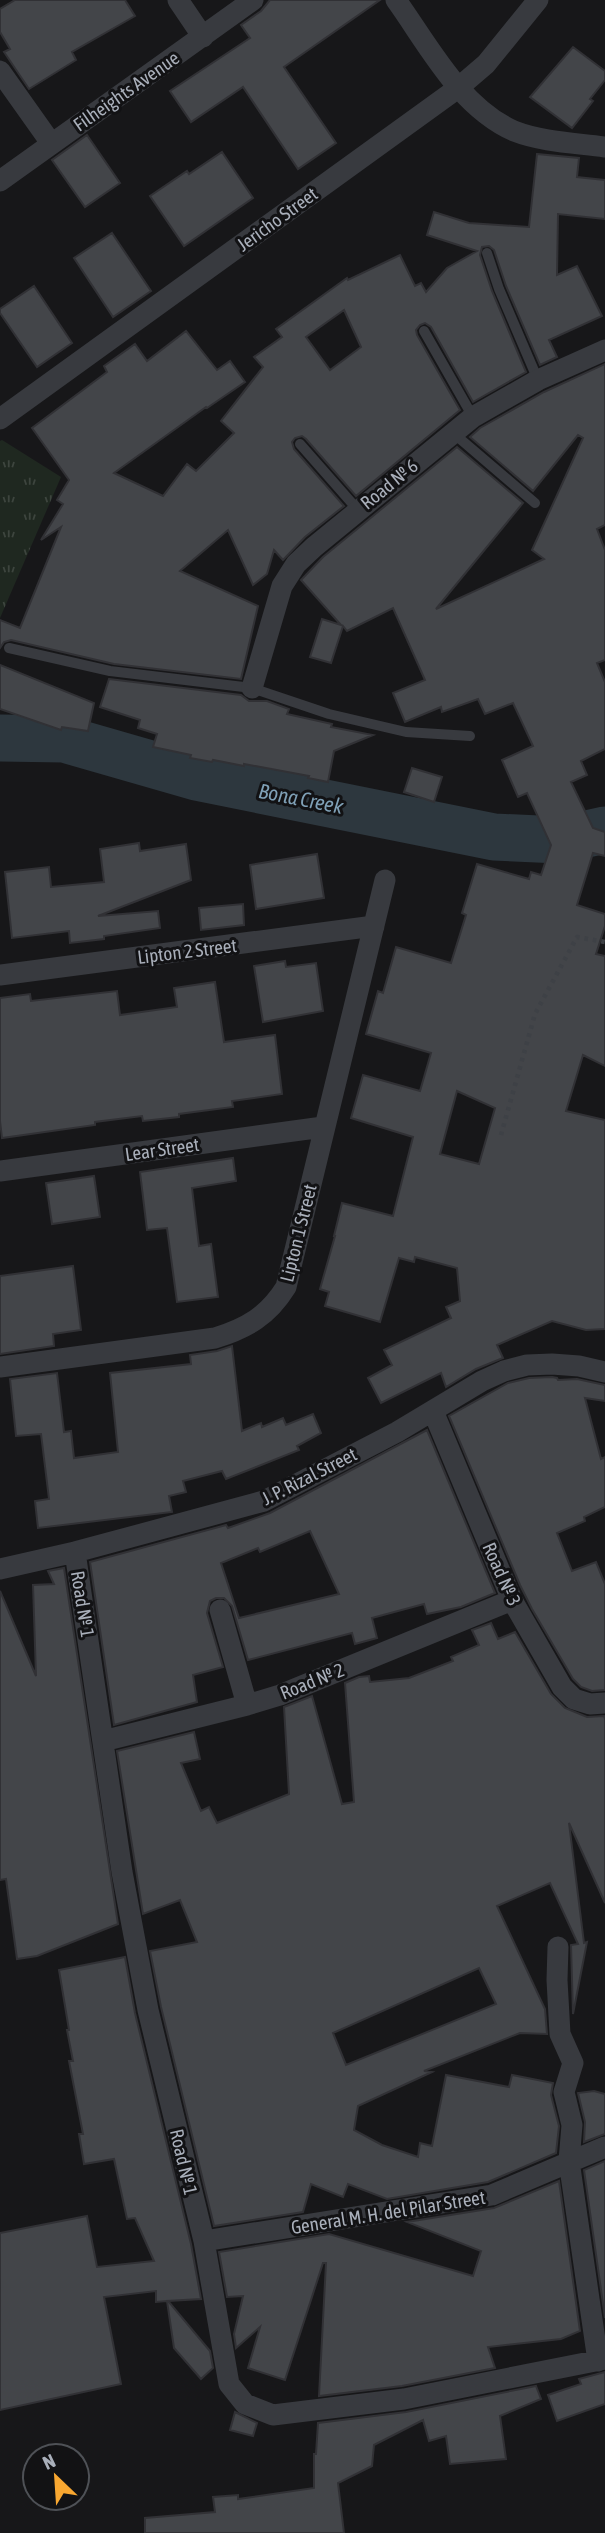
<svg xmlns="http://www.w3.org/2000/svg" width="605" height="2533" viewBox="0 0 605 2533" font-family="'Asap Condensed',sans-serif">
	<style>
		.grass { fill: url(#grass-tufts) }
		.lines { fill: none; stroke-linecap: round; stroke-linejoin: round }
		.river { stroke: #2d373e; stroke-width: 47 }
		.building { fill: #434549; stroke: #313135; stroke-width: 2; fill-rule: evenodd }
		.path { stroke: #3e4146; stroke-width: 4.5; stroke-dasharray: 3.5 5; stroke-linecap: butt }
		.service { stroke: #383a3f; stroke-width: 10 }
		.minor { stroke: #383a3f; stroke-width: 21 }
		.labels { text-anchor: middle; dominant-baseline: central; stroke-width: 6; stroke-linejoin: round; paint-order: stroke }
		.street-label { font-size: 19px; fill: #a9afba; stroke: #121214 }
		.water-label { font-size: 21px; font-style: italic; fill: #7fa0b6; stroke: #121214 }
	</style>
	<defs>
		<pattern id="grass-tufts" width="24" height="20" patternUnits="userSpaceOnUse" patternTransform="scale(1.75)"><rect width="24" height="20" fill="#1f2820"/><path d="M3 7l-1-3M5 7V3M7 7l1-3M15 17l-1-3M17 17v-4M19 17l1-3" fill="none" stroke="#3d453e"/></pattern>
	</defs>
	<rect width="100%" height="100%" fill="#171719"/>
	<!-- grass -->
	<path class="grass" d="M2,440L61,477L0,618V441Z"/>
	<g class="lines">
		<!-- river -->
		<path class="river" d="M0,738L64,739L196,777L494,837L560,840L605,830"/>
	</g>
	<!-- building -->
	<path class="building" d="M15,0H125L135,16L72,52L76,60L29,89L4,52L10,49L0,32V9Z
		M270,0H380L284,67L336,143L298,169L243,87L191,122L170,91L250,38L241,25L261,11Z
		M573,47L605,71V80L590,99L593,101L572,128L530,97Z
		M87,135L120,183L85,207L52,160Z
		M222,152L253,198L184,246L150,196L187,171L189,174Z
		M537,154L579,158L577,177L605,180V219L558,214L557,275L577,266L602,316L549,340L557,357L540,365L506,286L494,250L489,246L482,247L480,255L492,291L526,372L473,402L431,327L425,323L420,325L416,330L417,335L460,410L356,496L306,439L302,436L295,438L292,442L294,449L344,506L305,537L283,560L274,550L267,574L253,585L228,530L180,571L258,606L241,679L114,664L11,640L4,642L0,648V620L20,628L61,527L41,540L63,504L57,500L69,480L32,428L107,372L104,366L135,344L147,361L186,331L217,370L230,361L245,382L207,408L206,407L114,473L163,496L187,464L196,471L234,433L221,421L263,367L254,357L282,337L276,329L347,278L348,280L400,255L415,286L421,283L426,292L447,268L477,251L427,235L434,212L469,223L529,227ZM344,310L361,347L330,370L306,337Z
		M112,233L151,291L113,317L74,258Z
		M34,286L72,343L37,367L0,313V309Z
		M605,364V525L597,529L605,550V660L597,663L605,682V749L581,761L587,775L571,782L593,828L605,832V856L593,853L577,905L605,914V926L596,954L605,956V1066L583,1055L566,1111L605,1120V1329L586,1330L552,1321L497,1345L503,1358L476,1369L446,1387L441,1373L381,1403L368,1378L392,1365L384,1350L451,1318L446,1307L460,1301L457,1268L415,1257L414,1262L399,1258L380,1322L325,1306L329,1292L320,1289L335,1236H334L342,1203L393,1216L413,1137L351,1118L363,1075L420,1091L431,1053L366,1034L378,991L383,993L396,947L451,963L466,915L462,913L477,864L529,879L531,872L541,875L551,845L527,793L518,797L502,760L533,746L513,703L485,714L478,699L442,712L441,707L405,722L393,693L425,680L393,608L347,631L343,626L331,663L310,657L322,619L341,625L301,580L323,557L457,447L523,503L436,609L544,559L532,550L583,438L578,435L533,491L470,437L480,428L544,392ZM457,1091L495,1108L479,1164L440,1154Z
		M0,665L94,703L88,731L62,727L61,730L0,709Z
		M109,679L241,695L249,701H267L289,709L287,714L332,724L331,727L373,735L334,751L328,782L308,778L309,776L244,764V766L213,760L212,762L190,758L191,755L153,747L157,734L138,728L140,720L100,707Z
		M412,768L442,777L434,802L404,792Z
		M139,843L140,851L186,844L191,880L98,916L158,911L160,928L104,936V939L70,943L69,931L12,938L5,872L49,867L51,887L104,882L100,849Z
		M317,854L324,898L256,909L250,865Z
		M243,904L244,925L201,930L199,908Z
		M285,961L286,967L316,963L323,1011L263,1022L254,966Z
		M215,982L224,1042L275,1035L282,1094L232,1101L233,1107L179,1114V1117L143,1121L142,1116L95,1122V1125L2,1138L0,1121V998L30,994L31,1001L117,991L120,1015L177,1007L174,988Z
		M233,1158L236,1181L192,1188L199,1246L211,1244L218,1297L177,1302L167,1228L147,1230L140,1172Z
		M94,1176L100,1217L52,1224L46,1183Z
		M73,1266L81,1330L53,1334L54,1346L0,1354V1276Z
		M232,1346L242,1431L261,1423L262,1427L283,1418L286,1425L313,1414L321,1433L297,1446L299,1450L226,1479L222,1471L183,1481L186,1492L169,1496L172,1512L38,1528L35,1501L49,1499L41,1434L16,1436L10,1379L57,1373L64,1432L71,1431L74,1458L118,1452L110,1373L191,1364L190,1355L217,1351Z
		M552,1377L557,1378L558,1380L577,1379L605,1385V1401L585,1398L601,1459L605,1457V1507L584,1517L585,1521L557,1533L572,1571L596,1562L605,1584V1690L592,1691L581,1687L573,1679L532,1609L520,1585L449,1416L508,1383L529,1378Z
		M427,1430L495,1593L461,1607L427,1614L424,1604L372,1618L377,1638L355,1644L352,1633L248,1660L232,1606L224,1598H216L210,1601L207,1613L223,1667L193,1675L197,1702L114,1725L90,1562L226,1525L228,1528L270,1513ZM310,1531L339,1594L239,1618L221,1563L258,1548L260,1552Z
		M64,1568L118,1924L37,1956L17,1959L6,1879L0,1880V1591L36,1676L33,1585L54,1584L48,1571Z
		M491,1623L498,1639L515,1632L551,1694L565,1708L587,1717L604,1716L605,1719V1903L569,1823L584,1943L587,1942L573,2014L571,1945L578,1944L550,1883L497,1906L545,2009L547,2034L520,2033L424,2071L432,2072L358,2106L354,2130L382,2145L418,2157L420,2143L432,2146L446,2075L509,2087L512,2075L553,2083L551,2095L559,2126L556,2153L488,2182L387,2199L348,2184L343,2197L311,2184L303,2212L214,2226L161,2007L150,1951L197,1942L180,1900L143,1914L117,1751L194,1732L200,1759L181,1763L201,1811L209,1807L217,1823L289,1794L284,1707L312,1696L342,1804L354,1802L345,1683L359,1677L369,1676L370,1682L409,1678L453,1661L451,1657L479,1645L472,1630ZM479,1968L496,2004L346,2065L333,2033Z
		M125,1957L135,2013L191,2244L201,2299L168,2301L210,2351L213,2368L201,2379L174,2348L167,2301L156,2302V2291L104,2297L121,2384L0,2410V2233L87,2216L97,2267L154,2261L135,2218L127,2219L114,2159L84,2164L79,2134H83L69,2061H73L67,2030H69L59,1970Z
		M594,2091L605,2094V2134L584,2142L585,2122L578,2093Z
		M605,2161V2318L584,2170Z
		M559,2181L580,2331L561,2339L488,2347L495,2368L402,2386L319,2396L326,2263H323L285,2380L248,2368L260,2327L236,2348L234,2334L243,2296L227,2297L219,2252L329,2234L473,2276L481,2251L407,2222L494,2208Z
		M605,2372V2404L557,2421L548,2395L581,2384L579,2379Z
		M536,2386L541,2399L500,2416L506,2459L450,2464L446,2436L429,2441L423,2420L374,2445L372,2466L338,2483L344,2533H145V2518L215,2512L213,2497L238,2495V2499L314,2488V2454H316L318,2423L406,2412Z
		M235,2412L257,2423L253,2436L230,2430Z"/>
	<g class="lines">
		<!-- path -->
		<path class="path" d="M501,1135L535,1014L577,937L605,942"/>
		<!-- service -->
		<path class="service" d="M487,253L499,289L538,380
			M424,331L473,417
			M452,432L535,503
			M300,444L358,510
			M9,648L110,671L252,688L329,714L406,732L470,736"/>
		<!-- minor -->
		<path class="minor" d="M178,0L203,37
			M396,0C429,46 460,107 514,131C542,142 576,143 605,147
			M0,71L51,143
			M0,181L253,0
			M0,419L458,88L486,64L538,0
			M252,688L282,586L296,564L314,547L473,417L538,380L605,350
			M0,975L374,926
			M0,1171L323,1127
			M0,1367L215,1338C247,1328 268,1316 286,1287L385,880
			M433,1411L512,1600L562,1687L574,1699L590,1704L605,1703
			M75,1552L122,1872L148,2010L204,2241L229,2384L245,2404L273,2415L404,2399L605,2359
			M0,1569L75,1552L264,1501L397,1432L482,1381L504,1371L527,1365L552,1364L579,1366L605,1372
			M220,1610L247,1705
			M103,1741L247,1705L280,1695L512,1600
			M558,1947L557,1980L560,2034L573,2063L564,2092L572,2125L569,2161L598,2361
			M204,2241L492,2195L605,2147"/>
	</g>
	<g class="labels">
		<!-- street labels -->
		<g class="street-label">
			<text transform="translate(126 91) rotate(-35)">Filheights Avenue</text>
			<text transform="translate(277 219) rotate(-36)">Jericho Street</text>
			<text transform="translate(389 484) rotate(-39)">Road № 6</text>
			<text transform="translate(187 951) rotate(-7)">Lipton 2 Street</text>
			<text transform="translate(162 1149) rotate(-8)">Lear Street</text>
			<text transform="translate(298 1233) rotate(-76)">Lipton 1 Street</text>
			<text transform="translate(309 1476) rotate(-27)">J. P. Rizal Street</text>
			<text transform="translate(502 1574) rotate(66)">Road № 3</text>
			<text transform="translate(83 1604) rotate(81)">Road № 1</text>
			<text transform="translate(312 1681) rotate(-22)">Road № 2</text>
			<text transform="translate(184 2162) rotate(77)">Road № 1</text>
			<text transform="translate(388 2212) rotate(-9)">General M. H. del Pilar Street</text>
		</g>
		<!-- water labels -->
		<g class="water-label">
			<text transform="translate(301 798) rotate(11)">Bona Creek</text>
		</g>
	</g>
	<!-- north arrow -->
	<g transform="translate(56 2477) rotate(335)"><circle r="33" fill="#121214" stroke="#4e5156" stroke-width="2"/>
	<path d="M0-5L12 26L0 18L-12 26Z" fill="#f8a731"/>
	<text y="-10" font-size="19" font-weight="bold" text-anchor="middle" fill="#a9afba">N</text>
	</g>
</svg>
